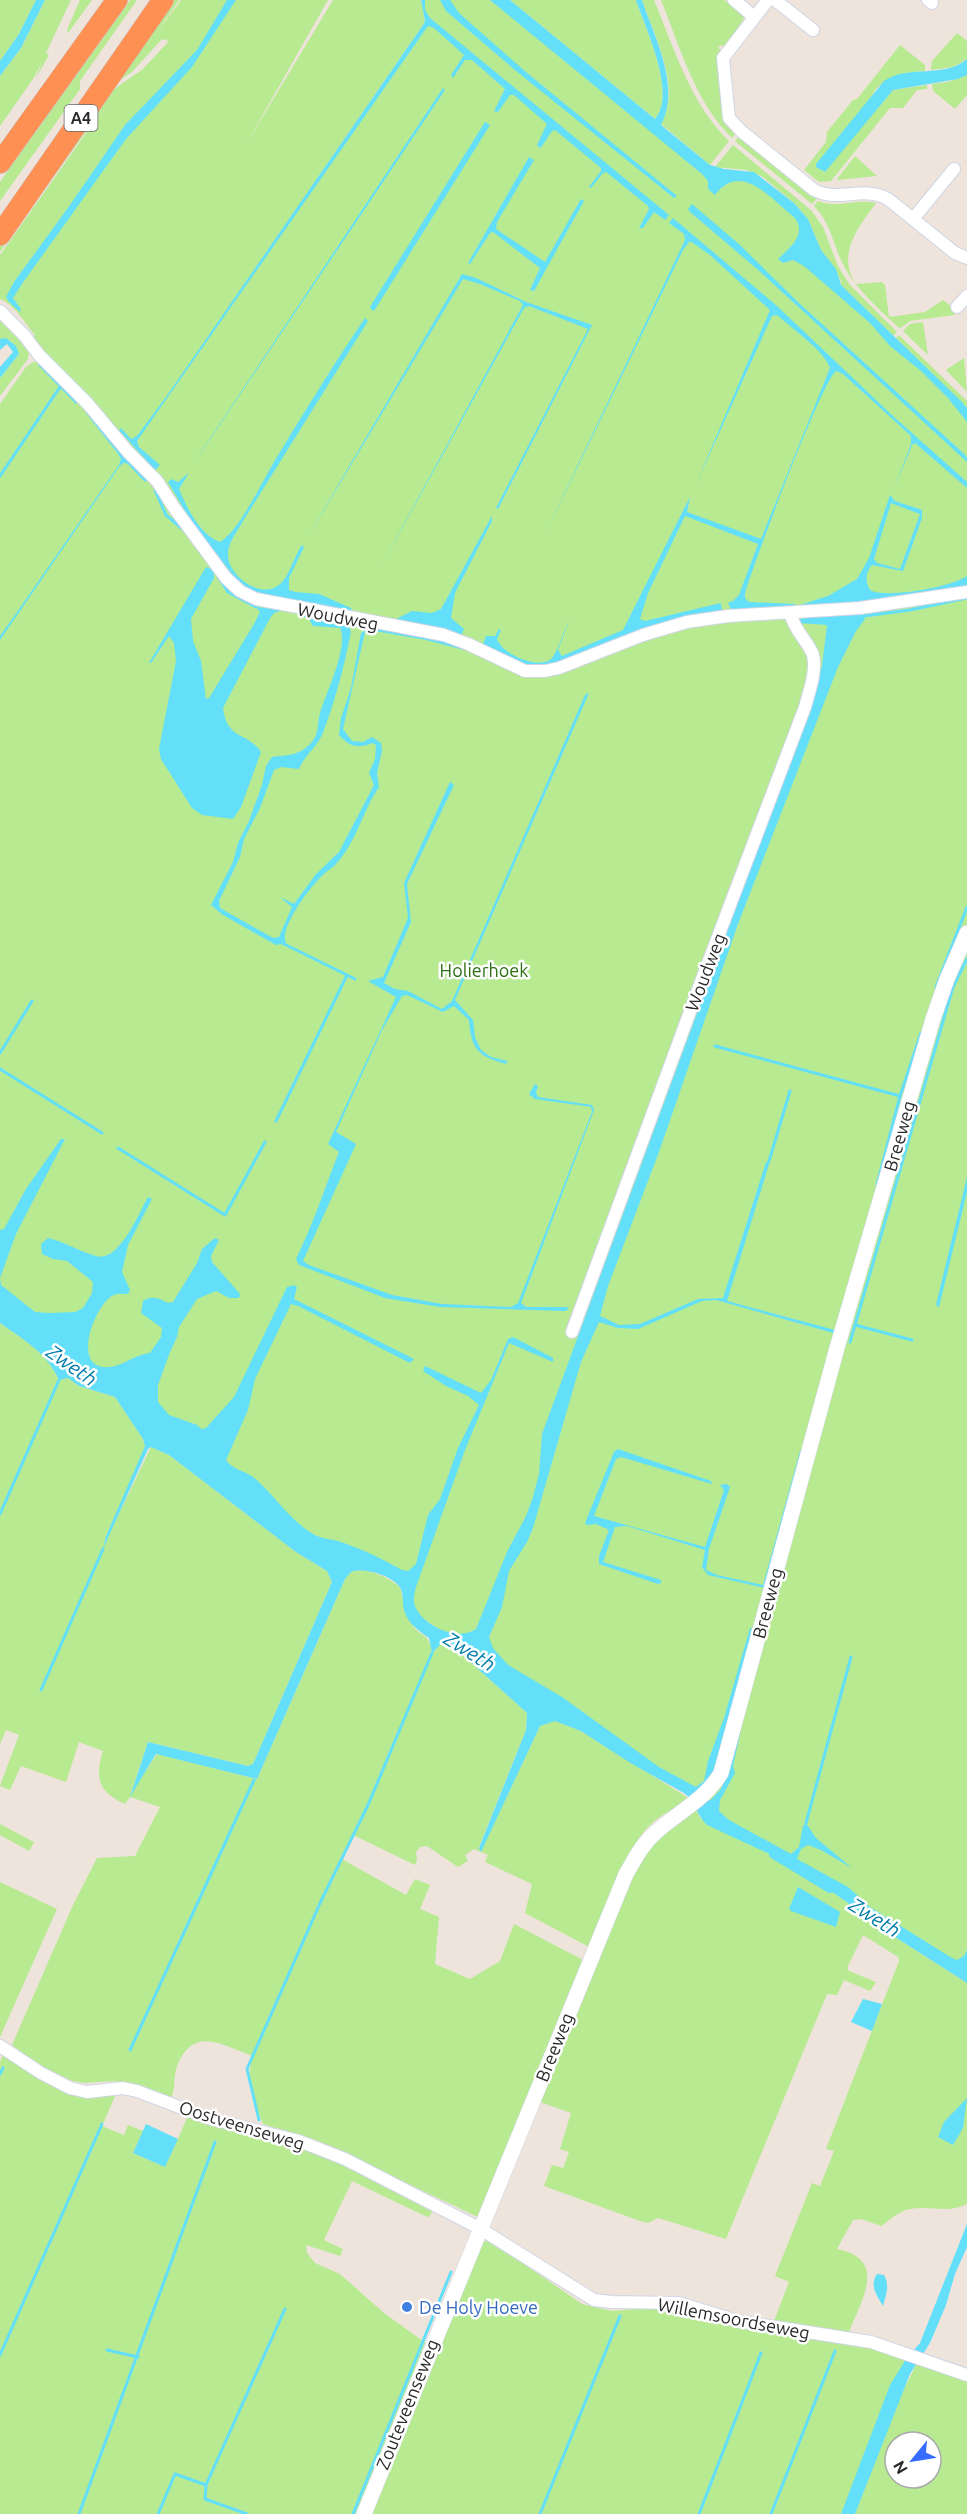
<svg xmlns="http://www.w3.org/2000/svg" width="967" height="2514" viewBox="0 0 967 2514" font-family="Ubuntu,sans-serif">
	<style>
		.green { fill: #b7ea91; fill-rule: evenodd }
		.water { fill: #63dffa; fill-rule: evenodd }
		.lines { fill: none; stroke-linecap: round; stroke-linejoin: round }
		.stream { stroke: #63dffa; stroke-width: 3 }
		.canal { stroke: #63dffa; stroke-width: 10 }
		.minor-casing { stroke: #d0d5e5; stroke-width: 14 }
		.tertiary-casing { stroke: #d0d5e5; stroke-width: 16 }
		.motorway-casing { stroke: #c8c8c8; stroke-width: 22 }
		.minor { stroke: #fff; stroke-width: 12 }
		.tertiary { stroke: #fff; stroke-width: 15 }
		.motorway { stroke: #ff9054; stroke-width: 21 }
		.shop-dot { fill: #3f7fe0; stroke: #fff; stroke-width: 2 }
		.labels { text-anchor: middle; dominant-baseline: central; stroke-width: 5; stroke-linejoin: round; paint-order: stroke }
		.shield { fill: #fff; stroke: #6a6a6a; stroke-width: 1.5 }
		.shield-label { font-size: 16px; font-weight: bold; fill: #2a2a2a }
		.street-label { font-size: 18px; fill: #2a2a2a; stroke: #fff }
		.park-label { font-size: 18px; fill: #2d6f13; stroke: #fff }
		.shop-label { font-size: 18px; fill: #366cbe; stroke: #fff; text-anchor: start }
		.water-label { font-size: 20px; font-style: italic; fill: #007ca8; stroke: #fff }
	</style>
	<rect width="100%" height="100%" fill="#eee4db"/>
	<!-- green -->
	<path class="green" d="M0,0H36L19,34L0,61Z
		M45,0H71L46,53L49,55L35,80L43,61L33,79L0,126V76L21,48Z
		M80,0H92L68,33L67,30Z
		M130,0H137L80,81V89L0,201V182Z
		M173,0H179L156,34L181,0H328L245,146L333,0H421L425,22L175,385L427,23L423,0H498L712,174L754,176L801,217L836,285L967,416V1970L839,1891L714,1818L690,1791L414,1613L409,1581L317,1544L0,1301V404L26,367L33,362H40L47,358L32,337L35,335C25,323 14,304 0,299V255L94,122L111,103L93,122L0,252V246L110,92L143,69L169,41L162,39L132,72L119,81Z
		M510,0H636C646,31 677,92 655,119Z
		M642,0H654C674,48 691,105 729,141L710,165L661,124C682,86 655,38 642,0Z
		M661,0H724L745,16L726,48L721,45L718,48L723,51L737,132L732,138C695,102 680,47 661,0Z
		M957,33L967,41V59L953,67L931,70L932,61Z
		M900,45L925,65V71C905,73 891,74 876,89L823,172L893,90L927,85V89L917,90L903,108H890L831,181L819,182L804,170L826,142L827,132L853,100L857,99Z
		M967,75V95L955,109L933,91L932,84L948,82Z
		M741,134L818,197L812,204L735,141Z
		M733,145L812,211L823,227L838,266L850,285L897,332L893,336L841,285V281L821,250L808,219L794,203L763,177L747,170L715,167Z
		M855,156L877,176L837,180V179Z
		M818,201C837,209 856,198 876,203C858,227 836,255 856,284L882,282L885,285L889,317L925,312L943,300L957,311L954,315L910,321L901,328L898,327C879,309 858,291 845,268C833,247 832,224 814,206Z
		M0,318L29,352L28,359L0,396V378L19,354L11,341L0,339Z
		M923,322L928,355L903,331L910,324Z
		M899,335L967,401V408L896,338Z
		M964,358L967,392L946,370Z
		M0,1323C24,1340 47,1352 59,1380L68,1378L79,1386L115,1397L143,1439L146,1446L106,1536L104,1545L151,1447L169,1455L296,1552L327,1571L332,1582L253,1764L248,1766L148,1742L131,1793L157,1754L257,1779L345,1579L350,1572C366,1566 387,1577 400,1587C404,1599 403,1612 411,1623C421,1639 426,1629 433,1652L442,1643L455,1648L527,1713L526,1730L479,1847L481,1851L540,1726L555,1720L581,1731L690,1799C676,1809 660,1814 648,1827C627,1847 603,1918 591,1948L525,1913L532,1884L485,1862L488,1855L474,1849L465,1855L468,1861L458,1867L427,1846L420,1847L416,1852L417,1860L415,1865L353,1835L340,1858L406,1895L415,1879L430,1885L420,1909L439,1917L435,1964L470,1979L500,1961L514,1924L585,1961L480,2218L316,2140L263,2124C254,2101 244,2080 253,2056C223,2046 194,2024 177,2066C173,2077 176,2088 171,2098L114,2081L84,2083L73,2081L42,2067L12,2045L73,1905L97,1858L135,1856L160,1807L130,1797L125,1804C99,1792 94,1779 103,1751L79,1742L66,1782L21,1766L10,1790L0,1786L19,1735L6,1730L0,1744Z
		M696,1810L701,1819L791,1864L854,1907L856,1912L967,1983V2204C948,2214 930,2205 910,2209C899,2211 890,2220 881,2226L861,2219L853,2220L837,2249C888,2259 862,2299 849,2332L774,2321L789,2282L775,2276L812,2183L820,2186L834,2151L826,2149L899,1961L898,1957L863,1935L847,1968L849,1971L876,1982L870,1991L844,1980L837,1995L827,1994L726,2239L658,2218L648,2223L640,2221L544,2186L552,2165L563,2168L569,2152L560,2149L571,2113L540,2102L641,1855L650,1841Z
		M0,1824L34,1842L29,1851L0,1835Z
		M0,1882L57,1909L0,2037Z
		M3,2054L32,2073L116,2094L102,2126L124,2135L128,2125L143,2131L133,2153L165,2167L188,2116L304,2147L434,2209L429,2217L423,2215L352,2181L324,2240L343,2249L340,2256L306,2245L307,2253L315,2263L340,2274L384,2313L427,2344L359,2514H0V2063Z
		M484,2241L492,2242L582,2304L612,2311L657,2307L676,2308L761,2331L846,2341L906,2359L841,2514H372L478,2249Z
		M917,2363L967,2379V2514H855L899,2399ZM895,2442H931V2478H895Z"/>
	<!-- water -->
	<path class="water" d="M36,0H45L21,48L0,76V61L19,34Z
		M227,0H236L192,67L126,139L24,281L13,298L21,309L20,312L9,302L6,297L14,282L70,205L125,125L197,50Z
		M421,0H425V10L430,18L669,215L665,220L654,212L643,228H639L649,209L648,206L606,172L603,173L591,188L589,187L601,171V168L555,130L552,131L542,146L540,148L537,145L547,124L514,95H510L498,112L494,111L505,89L472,60H465L453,78L451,75L464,55L434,28L428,26L137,441L139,447L160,465L155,470L119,430L121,428L131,439L137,436L166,397L423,25L425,21Z
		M440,0H450L459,13L526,72L677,196L674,198L516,71L446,11Z
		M490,0H510L655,119C677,93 646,30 636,0H642C655,39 681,86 661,125L710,165L724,169L754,172L794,203L808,219L821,250L836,269L841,285L961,401L967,408V422L948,398L921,371L890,346L870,323L804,266L793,260L783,263L778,259C790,248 807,235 795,218C771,199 741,160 715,195L708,189V181L702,174Z
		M967,59V75L958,79L893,90L825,172L816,167V164L884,81C909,64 944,79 967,59Z
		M443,88L445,90L194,463L203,449Z
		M485,122L490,125L374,311L372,310L370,307Z
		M529,157L534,160L497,222L496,229L545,262L581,199L584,201L534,291L530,290L540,268L493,232L490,233L470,264L468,263Z
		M692,204L740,245L799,303L961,451L967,457V462L757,269L690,212L688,209Z
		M673,218L777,306L894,417L967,482V488L915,443L912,445L894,489L911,444V436L843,374L836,371C822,381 753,565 745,593V598L749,602L795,604V607L732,611L728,603L733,601L739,595L758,544L685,516L648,593L640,619L645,621L721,603L722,613L675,619L599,649L546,666H525L483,644L486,636H495L499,629L501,630L497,639C502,654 536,669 550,660C557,655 564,630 569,621L558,650L562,656L623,630L690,497L687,512L761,539L830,368C824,350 791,328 777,315L772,316L696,484L770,310L710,255L690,241L683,250L544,536L685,240L684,234L669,223Z
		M462,274L476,278L526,302L592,325L498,509L496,508L588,329L529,306L524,308L380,568L523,305L520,301L480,284L463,279L307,538Z
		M365,318L368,321L243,521C238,531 227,543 228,555C228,575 260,600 279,585C290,576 294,556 302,545L304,547L289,578V590L295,592L319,594L351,608L353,613L258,595L239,583L194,526L168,482L171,479L178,482L189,473L179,489C187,508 200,535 220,542C239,531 262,482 274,462C303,414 333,365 365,318Z
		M6,338L16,346L19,354L0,378V367L13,352L7,344L0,350V339Z
		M121,453L131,464L123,463L119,467L0,640V636L15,615L119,465L121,459L119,455Z
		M890,495L895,501L922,510V518L903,571L872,565C865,573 865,581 870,590C886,599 952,587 967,576V588L918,598L800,607V605L828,596L857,579L869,558ZM891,503L920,514L900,569L877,563L874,559Z
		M492,516V521L455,593L451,618L464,629L461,636L397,621L398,618L412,611L432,613L441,609Z
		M206,567L213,570L214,578L191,619L193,641L201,661L206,699L209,698L254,624L260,612L256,607L283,610L274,613L270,618L223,708C227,741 247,731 261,752L241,807L233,819L202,815L192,808L161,759L159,749L176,661L174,643L169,636L151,663H149Z
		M294,613L342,621L348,624L351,632C344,667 335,702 322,735C316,748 304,756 299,769L281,767L274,770L260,808L244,839L240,857L219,901L220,908L273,938L279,937L292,907L280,897L294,904L316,874L339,852L374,785L369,773L375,759L376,745L372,743C358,749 350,747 339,735L341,718L351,688L361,633L369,628C394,631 445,634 464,650L426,640L369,630L365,632L343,729L352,741L363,742L372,737L381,743L382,751L377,773L379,787C363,810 356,843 336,864C333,868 329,869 325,873C313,883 278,928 286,943L276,945L223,915L211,905L233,862L238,843L249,821L262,785L266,766L272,757C288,755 299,756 311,743C319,735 317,724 320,713C326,693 349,647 340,628L313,626L309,619Z
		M864,614L865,619L856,631L838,667L738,924L659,1152L608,1286L600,1316L619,1325L640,1324L698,1299L723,1298L766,1162L770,1161L727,1301L835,1330L837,1334L716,1300L702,1301L638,1329L618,1328L599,1322L581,1362L533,1528L527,1542L509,1571L502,1607L489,1637L493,1648L508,1665L562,1697L659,1767L696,1787L704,1781L708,1761L724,1718L750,1628L753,1629L705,1801L711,1800L721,1789L727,1774L744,1716L733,1766L735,1773L720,1800L719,1811L729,1820L791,1854L799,1847L803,1826L806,1823L816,1838L852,1868L821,1850L808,1845L801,1849L797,1859L848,1887L870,1907L952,1958L957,1960L964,1956L967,1950V1983L856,1912L854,1907L791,1864L707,1825C697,1816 695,1801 684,1793L632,1764L581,1731L555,1721L540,1726L481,1852L479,1848L526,1730L527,1713L455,1648L442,1643L432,1653L429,1638C416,1629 405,1621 403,1605C403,1599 403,1591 399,1586C390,1575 363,1567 351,1572L345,1579L257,1779L156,1754L130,1797L148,1742L248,1766L253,1764L332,1582L327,1571L296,1552L169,1455L151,1447L148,1449L103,1549L106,1536L145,1446L143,1439L115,1397L79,1386L68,1378L59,1380C47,1353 24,1340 0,1323V1230L4,1229L26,1189L61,1139H65L16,1234L0,1278L1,1285L35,1312L49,1313L75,1312L83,1308L92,1293L93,1282L67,1261L53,1259L42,1254L41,1244L48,1238C65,1242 79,1251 96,1256C119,1263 139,1213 148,1197L152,1199L128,1245L122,1272L130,1290L128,1294C124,1294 118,1293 114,1295C96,1302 72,1364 103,1367C121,1369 132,1355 150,1353L161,1337L162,1328L141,1313L143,1301C152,1295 159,1298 168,1303L173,1302L197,1263L202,1249L215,1238L219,1240L211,1256L212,1262L240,1294L239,1298H229L216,1291L197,1299L179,1327L177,1337L170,1352L158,1385V1402L169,1415L197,1425L201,1429L206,1428L234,1397L287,1287L294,1285L297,1287L294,1299L414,1359L410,1363L298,1306L291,1304L255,1379L248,1410L226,1460C231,1469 245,1471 253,1477C274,1494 289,1520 313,1534C321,1539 334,1539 344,1543C364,1550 383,1559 402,1570L408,1571L416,1564L428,1515L440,1499L458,1448L479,1405L468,1396L446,1386L423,1371L425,1366L481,1393L491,1380L508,1339L513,1337L553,1358V1362L509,1343L465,1450L416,1587C414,1595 412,1602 417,1610C427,1628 460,1641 476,1629L507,1552L526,1516L533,1497L539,1474L542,1434L811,704L822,666L827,625L799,623L797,620L806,618Z
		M589,693L455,1000L473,1020L475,1037L481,1050L491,1057L507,1061V1064C478,1057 471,1049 469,1020L454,1006L443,1012L407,995L402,996L382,1030L336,1132L356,1144L303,1261L309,1265L392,1295L442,1304L511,1307L518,1303L592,1112L591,1107L585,1106L535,1099L529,1094L535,1084L538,1086L536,1093L538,1097L592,1105L594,1110L521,1303L526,1307H569L566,1311L440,1307L385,1298L299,1265L296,1259C313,1225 325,1187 339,1152L328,1144L396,997L368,981L383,977L408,918L404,883L450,782L454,785L407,884L411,922L384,983L395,989L408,991L442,1009L452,1001L585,695Z
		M967,1177V1192L939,1307L936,1305Z
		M805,1448L765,1588L708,1575L702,1567L705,1550L627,1526L615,1527L603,1562L661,1580V1583L658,1584L599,1564V1556L609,1530L596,1524L587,1525L585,1523L614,1452L618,1449L711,1481L712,1484L621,1457L616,1459L594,1516L705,1547L724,1490L720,1485L727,1484L730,1487L709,1549L706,1570L717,1575L763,1585L800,1451Z
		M798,1887L840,1912L836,1927L791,1911L789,1909Z
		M863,1999L882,2004L872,2031L851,2022Z
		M967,2098L963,2128L953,2145L938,2137L944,2122Z
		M146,2124L178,2139L165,2167L133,2153Z
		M967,2224V2247L955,2274L946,2305L930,2343L910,2374L855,2514H841L890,2385L906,2359L920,2343Z
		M877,2274L884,2275C890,2286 886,2295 883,2306C877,2296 869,2285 877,2274Z"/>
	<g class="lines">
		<!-- stream -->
		<path class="stream" d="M40,365L76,402
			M87,412L121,455
			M128,462L145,480
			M0,476L60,387
			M155,490L166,515L185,531
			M217,575L228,592L256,607
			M864,616L910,610L967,598
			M282,943L347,975
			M936,987L967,907
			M715,1046L900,1096
			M0,1053L32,1001
			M0,1069L102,1133
			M276,1121L347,975L355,979
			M118,1148L225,1215L265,1142
			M769,1161L790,1091
			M877,1185L900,1096L921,1033
			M855,1325L953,987L967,959
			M850,1342L855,1325L912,1340
			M0,1514L59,1380
			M41,1690L103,1549
			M806,1823L851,1657
			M130,2050L254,1780
			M0,2074L3,2068
			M259,2120L247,2069L321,1901L368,1805L432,1653
			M107,2350L138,2357
			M0,2355L102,2124
			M206,2485L285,2309
			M79,2514L215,2142
			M158,2514L175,2474L206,2485L205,2499L247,2514
			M353,2514L451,2272
			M540,2514L620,2316
			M699,2514L761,2353
			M771,2514L835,2351"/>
		<!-- canal -->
		<path class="canal" d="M774,1854L830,1888"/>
		<defs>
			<path id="minor" d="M734,0L754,17
				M768,0L723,58L729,118L741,131L814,190C839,203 862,185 888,199L955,253L967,258
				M775,0L813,30
				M928,0L932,3
				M913,219L954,169
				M957,307L967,296
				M0,311L24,335L39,355L88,404L128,452L157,481L175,509L226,578L240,591L256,599L444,635L468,644L525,671H545L559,668L643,635L687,622L728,616L860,608L967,592
				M572,1332L702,979L805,707C809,692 817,671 813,655C808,641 795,632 790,613
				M0,2046L41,2073L70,2088L87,2092L123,2088L137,2091L208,2118L299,2141L345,2159L479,2228L594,2300L612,2302L679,2303L737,2321L871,2342L967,2375"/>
			<path id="tertiary" d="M364,2514L626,1874C635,1859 642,1844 656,1832C678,1812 705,1800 721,1773L837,1348L933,1019L947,979L967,933"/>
			<path id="motorway" d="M0,163L117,0
				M0,235L163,0"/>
		</defs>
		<!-- minor casing -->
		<use href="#minor" class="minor-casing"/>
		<!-- tertiary casing -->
		<use href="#tertiary" class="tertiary-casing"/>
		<!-- motorway casing -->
		<use href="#motorway" class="motorway-casing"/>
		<!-- minor -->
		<use href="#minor" class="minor"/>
		<!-- tertiary -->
		<use href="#tertiary" class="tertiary"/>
		<!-- motorway -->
		<use href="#motorway" class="motorway"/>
	</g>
	<!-- markers -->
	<circle class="shop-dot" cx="407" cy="2307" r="6"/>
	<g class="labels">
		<!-- shield labels -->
		<rect class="shield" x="64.5" y="105" width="33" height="26" rx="4.5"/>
		<g class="shield-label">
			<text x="81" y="118">A4</text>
		</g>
		<!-- street labels -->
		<g class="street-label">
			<text transform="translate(338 616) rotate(11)">Woudweg</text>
			<text transform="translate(705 972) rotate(-69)">Woudweg</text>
			<text transform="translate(899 1136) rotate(-74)">Breeweg</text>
			<text transform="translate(767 1603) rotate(-75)">Breeweg</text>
			<text transform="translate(554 2047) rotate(-68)">Breeweg</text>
			<text transform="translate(242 2125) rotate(17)">Oostveenseweg</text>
			<text transform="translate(734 2318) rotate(11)">Willemsoordseweg</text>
			<text transform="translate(407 2404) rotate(-68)">Zouteveenseweg</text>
		</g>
		<!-- park labels -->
		<g class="park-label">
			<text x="484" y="970">Holierhoek</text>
		</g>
		<!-- shop labels -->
		<g class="shop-label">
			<text x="419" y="2307">De Holy Hoeve</text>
		</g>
		<!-- water labels -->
		<g class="water-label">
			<text transform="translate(72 1365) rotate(35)">Zweth</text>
			<text transform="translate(470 1651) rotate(32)">Zweth</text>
			<text transform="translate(875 1917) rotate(32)">Zweth</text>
		</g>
	</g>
	<!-- north arrow -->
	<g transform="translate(913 2460) rotate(240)"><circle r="28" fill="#ffffff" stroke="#aaaaaa" stroke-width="1.5"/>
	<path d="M0-4.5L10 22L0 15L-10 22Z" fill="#366cff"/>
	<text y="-9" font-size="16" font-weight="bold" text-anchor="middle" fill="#2a2a2a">N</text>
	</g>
</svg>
